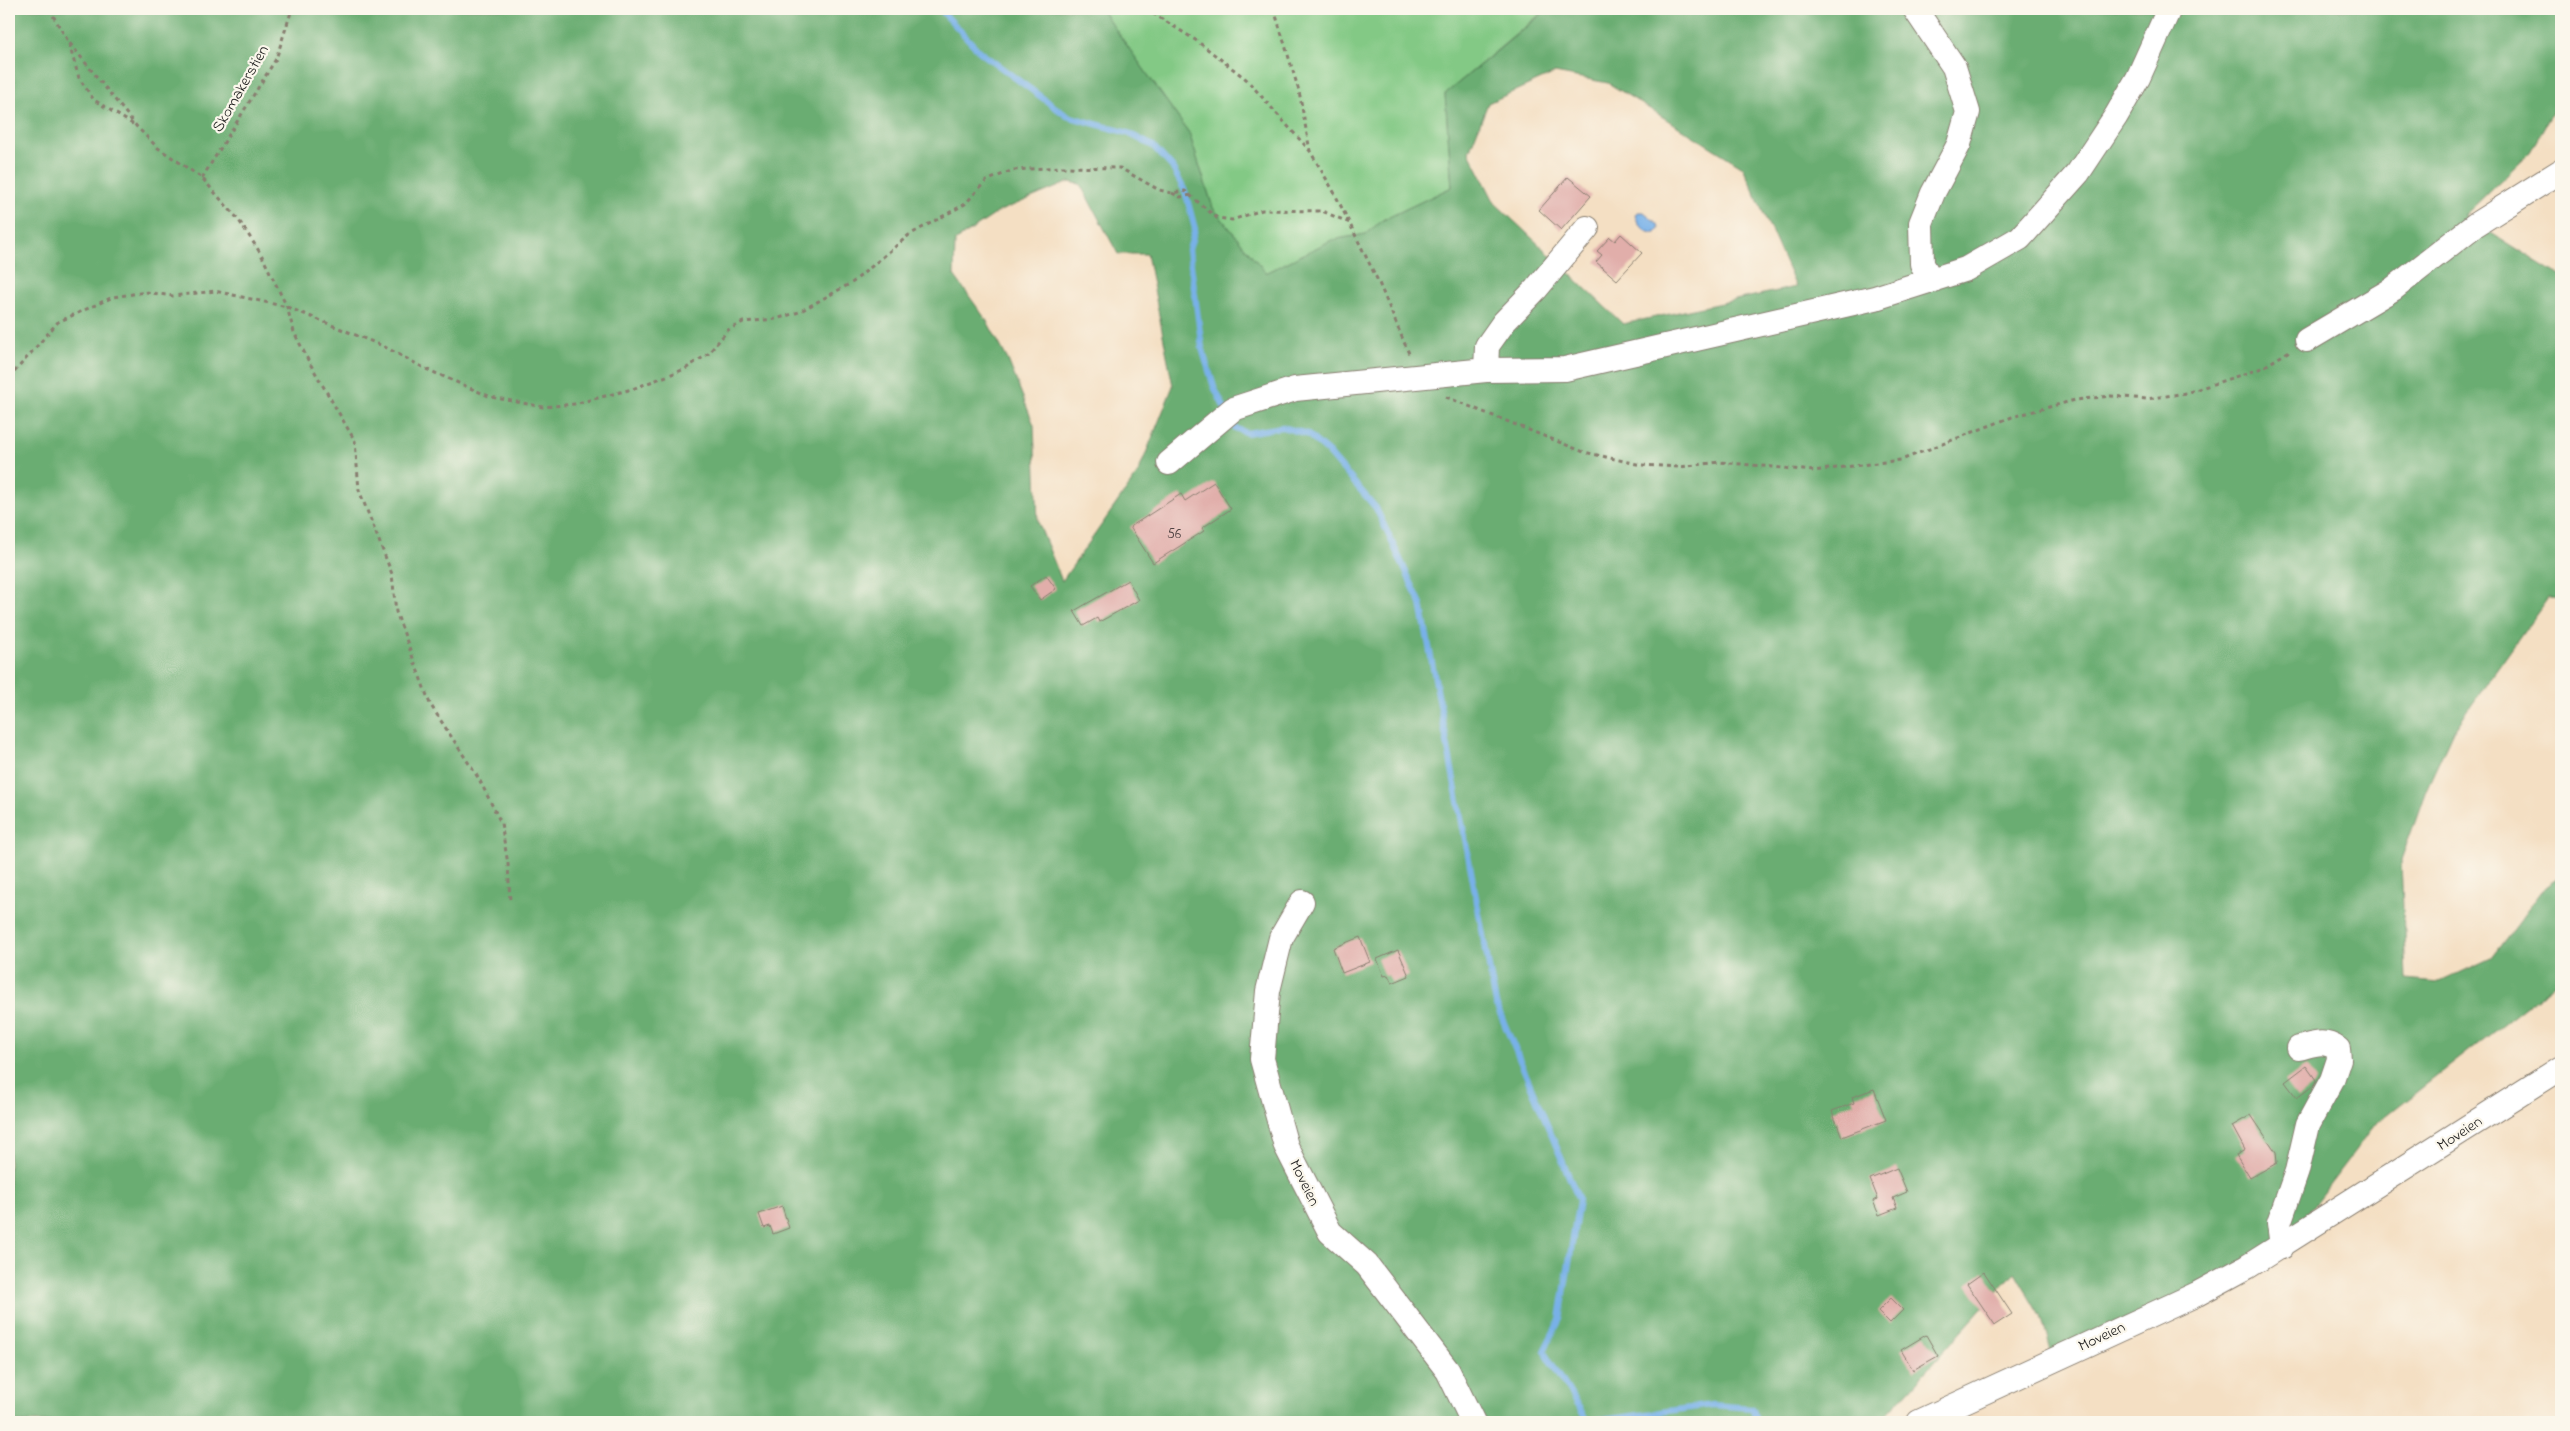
<svg xmlns="http://www.w3.org/2000/svg" width="2570" height="1431" viewBox="0 0 2570 1431" font-family="'Indie Flower',sans-serif">
	<style>
		.green { fill: #83c985; stroke: #507250 }
		.forest { fill: #6aad72; stroke: #436447; fill-rule: evenodd }
		.water { fill: #78b1e8; stroke: #4a6682 }
		.lines { fill: none; stroke-linecap: round; stroke-linejoin: round }
		.stream { stroke: #78b1e8; stroke-width: 6 }
		.building { fill: #e1aeaa }
		.minor-casing { stroke: #887e70; stroke-width: 26 }
		.path { stroke: #887e70; stroke-width: 3; stroke-dasharray: 4 4; stroke-linecap: butt }
		.minor { stroke: #fff; stroke-width: 24 }
		.labels { text-anchor: middle; dominant-baseline: central; stroke-width: 4.5; stroke-linejoin: round; paint-order: stroke }
		.number-label { font-size: 14px; fill: #4d4040 }
		.street-label { font-size: 16px; fill: #1c1c1c; stroke: #fbf7ec }
	</style>
	<rect width="100%" height="100%" fill="#fbf7ec"/>
	<filter id="ink" filterUnits="userSpaceOnUse"><feTurbulence type="fractalNoise" baseFrequency=".02" numOctaves="2"/><feDisplacementMap in="SourceGraphic" scale="10" xChannelSelector="R" yChannelSelector="G"/><feConvolveMatrix kernelMatrix="1 2 1 2 8 2 1 2 1" color-interpolation-filters="sRGB"/></filter>
	<filter id="wash" filterUnits="userSpaceOnUse"><feTurbulence type="fractalNoise" baseFrequency=".0096" numOctaves="4" result="noise"/><feDisplacementMap in="SourceGraphic" scale="20" xChannelSelector="R" yChannelSelector="G"/><feGaussianBlur stdDeviation="1.12" result="paint"/><feColorMatrix in="noise" values="0 0 0 0 0 0 0 0 0 0 0 0 0 0 0 0 0 1.4 0 .05"/><feComposite in="paint" operator="in"/></filter>
	<g filter="url(#wash)">
		<rect width="100%" height="100%" fill="#f4dfc3"/>
		<!-- green -->
		<path class="green" d="M1101,9H1541L1544,11L1445,94L1452,187L1381,221L1366,234L1332,240L1266,273L1213,208L1189,133Z"/>
		<!-- forest -->
		<path class="forest" d="M9,9H1101L1189,133L1213,208L1266,273L1332,240L1366,234L1381,221L1452,187L1445,94L1544,12L1541,9H2561V97L2530,152L2464,216L2561,277V599L2548,598L2453,731L2426,790L2401,861L2406,979L2440,982L2491,958L2545,887L2561,876V979L2377,1123L2282,1247L2055,1365L2041,1316L2015,1272L1880,1422H9ZM1555,73L1608,83L1743,167L1796,287L1623,324L1495,203L1469,152L1488,103ZM1069,182L1080,184L1118,254H1147L1173,386L1138,473L1062,581L1038,522L1034,425L1008,360L987,321L954,275L955,241L1000,211Z"/>
		<!-- water -->
		<path class="water" d="M1638,212H1644L1658,224L1659,229L1656,233C1647,235 1637,224 1635,215Z"/>
		<g class="lines">
			<!-- stream -->
			<path class="stream" d="M940,9L980,52L1067,116L1128,133L1153,146L1172,167L1185,191L1195,229L1189,250L1202,348L1214,387L1225,409
				M1229,418L1235,428L1247,433L1282,427L1307,434L1328,452L1376,508L1421,604L1496,1004L1579,1200L1560,1319L1544,1351L1588,1422
				M1588,1422L1712,1405L1752,1408L1758,1422"/>
		</g>
		<g id="blocks">
			<!-- building -->
			<path class="building" d="M1568,177L1591,196L1561,230L1539,210Z
				M1621,234L1642,253L1617,280L1596,262L1602,255L1597,251L1610,237L1615,241Z
				M1214,482L1231,509L1202,528L1204,531L1153,563L1130,527L1181,494L1185,501Z
				M1046,575L1056,589L1040,600L1030,586Z
				M1128,580L1139,600L1099,622L1097,618L1083,626L1074,611Z
				M1360,937L1370,962L1342,973L1333,948Z
				M1398,950L1409,976L1392,983L1388,975L1384,976L1377,959Z
				M2306,1066L2316,1080L2314,1085L2297,1098L2285,1082Z
				M1874,1089L1886,1120L1842,1137L1832,1111L1854,1103L1852,1097Z
				M2251,1115L2276,1152L2277,1163L2250,1178L2236,1155L2245,1150L2232,1126Z
				M1897,1168L1907,1192L1893,1198L1897,1208L1879,1215L1873,1201L1878,1199L1870,1179Z
				M782,1206L789,1228L773,1234L770,1226L764,1228L759,1214Z
				M1984,1272L2012,1314L1995,1325L1967,1284Z
				M1891,1298L1903,1310L1890,1323L1878,1311Z
				M1926,1335L1938,1356L1913,1370L1901,1350Z"/>
		</g>
	</g>
	<g filter="url(#ink)">
		<use href="#blocks" fill-opacity="0" stroke="#887e70" stroke-width="1"/>
		<g class="lines">
			<defs>
				<path id="minor" d="M1915,9L1954,67L1968,112L1959,144L1933,193L1921,223L1922,264L1932,281
					M2307,340L2393,289L2475,225L2561,171
					M1486,370L1487,346L1504,322L1536,289L1587,228
					M1169,463L1233,409L1295,389L1486,370L1565,369L1875,298L1966,269L2020,238L2078,173L2116,116L2138,78L2169,9
					M1302,902L1281,938L1268,991L1262,1059L1286,1146L1330,1232L1367,1265L1448,1371L1473,1422
					M2282,1247L2279,1223L2297,1171L2308,1124L2332,1080L2339,1059L2338,1049C2324,1039 2314,1044 2299,1048
					M1919,1422L2197,1294L2247,1267L2561,1068"/>
			</defs>
			<!-- minor casing -->
			<use href="#minor" class="minor-casing"/>
			<!-- path -->
			<path class="path" d="M49,9L68,41L137,127L158,148L202,178L238,219L261,254L287,307L294,332L308,360L355,441L359,490L392,574L396,612L430,704L479,779L501,823L508,864L510,902
				M1146,9L1197,41L1246,79L1310,151L1334,192L1379,283L1410,356
				M1274,9L1299,91L1310,151
				M69,44L79,78L94,100L134,125
				M202,178L276,59L292,9
				M1172,193L1180,197L1192,195
				M9,378L58,322L113,297L146,292L173,296L215,291L287,307L383,346L426,369L491,397L543,407L574,404L632,389L685,369L708,354L728,330L743,322L776,319L799,312L853,282L909,235L965,204L986,181L1013,170L1063,167L1120,168L1159,190L1172,193L1185,191L1217,218L1232,220L1262,210L1322,211L1350,223
				M1446,397L1584,452L1641,465L1680,467L1720,462L1814,471L1901,460L2012,417L2075,400L2111,396L2147,399L2186,393L2262,368L2291,350"/>
			<!-- minor -->
			<use href="#minor" class="minor"/>
		</g>
	</g>
	<g class="labels">
		<!-- number labels -->
		<g class="number-label">
			<text x="1174" y="534">56</text>
		</g>
		<!-- street labels -->
		<g class="street-label">
			<text transform="translate(241 89) rotate(-60)">Skomakerstien</text>
			<text transform="translate(2460 1134) rotate(-33)">Moveien</text>
			<text transform="translate(1304 1183) rotate(64)">Moveien</text>
			<text transform="translate(2102 1337) rotate(-25)">Moveien</text>
		</g>
	</g>
	<!-- margin -->
	<rect width="2570" height="1431" fill="none" stroke="#fbf7ec" stroke-width="30"/>
</svg>
